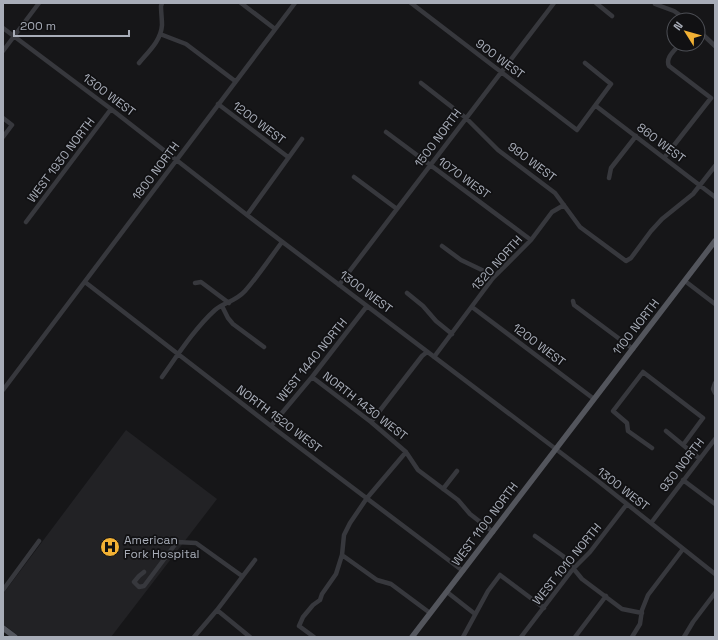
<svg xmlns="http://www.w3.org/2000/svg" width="718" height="640" viewBox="0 0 718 640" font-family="'Space Grotesk',sans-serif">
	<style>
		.built { fill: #222225 }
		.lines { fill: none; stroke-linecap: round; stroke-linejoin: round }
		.minor { stroke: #37383d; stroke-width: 4.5 }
		.major { stroke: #53555c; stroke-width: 5.5 }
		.labels { text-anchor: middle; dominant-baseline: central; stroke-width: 3.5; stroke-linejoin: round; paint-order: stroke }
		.street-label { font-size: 12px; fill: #a8adb8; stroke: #111113 }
		.poi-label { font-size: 12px; fill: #a8adb8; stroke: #111113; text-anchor: start }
	</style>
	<rect width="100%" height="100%" fill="#161618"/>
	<!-- built -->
	<path class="built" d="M126,430L217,499L111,637H20L3,624V594Z"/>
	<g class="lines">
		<!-- minor -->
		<path class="minor" d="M241,3L275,29
			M411,3L577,130L611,84L585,63
			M596,3L612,16
			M655,4L674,11L687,20
			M3,28L111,109L247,215L598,481L715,574
			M698,30L715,46
			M160,34L186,44L235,81
			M3,51L39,3
			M139,63C148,52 161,41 162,25C162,19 161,12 161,6L162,3
			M421,83L466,118L498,150L555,193L580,227L626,261L631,258L651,231L662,219L693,194L715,166
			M218,104L288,157
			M596,106L715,197
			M3,118L12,125L3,137
			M386,132L531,240
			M664,158L711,98L669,66C665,58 674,51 680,44
			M354,177L397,209
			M609,178L611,168L636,136
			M247,215L302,139
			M26,222L111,109
			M442,246L461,260L484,271L493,278
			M685,281L715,304
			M85,282L271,426L463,571
			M195,283L201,282L229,303
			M339,285L554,3
			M407,293L423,306L436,321L452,334
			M573,301L574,305L633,349
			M222,306L228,318L233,324L264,347
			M472,307L594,399
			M434,357L493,278L531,240L552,212L564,205
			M162,377C177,356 195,328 215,310C224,302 235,302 245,291C259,275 270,258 282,242
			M312,377L371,422L406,452L418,470L458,500L470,514L493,532
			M715,383L713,389L715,393
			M3,390L295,3
			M371,422L422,356L427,352
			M271,426L312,377L367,306
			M666,431L700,459
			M652,448L628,431L627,423L613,411L643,372L703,418L683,445
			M683,480L715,504
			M443,489L457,471
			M651,523L715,439
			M535,536L563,556L582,579L622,609L642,613
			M342,555L377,580L391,584L430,613
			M144,572L139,576L134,582L139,587L144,586L177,542L196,543L242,576
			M3,590L39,541
			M447,592L475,614
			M217,610L250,637
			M194,637L217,610L255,560
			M314,637L299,626L303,617L313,605L320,600L322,594L336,574L342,555L344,535L350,523L367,498L406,452
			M463,637L488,591L500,575L544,608
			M521,637L573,569L590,552L627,504
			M575,637L606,596
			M632,637L640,624L642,610L648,595L683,549
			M684,637L693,622L715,593"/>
		<!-- major -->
		<path class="major" d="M3,628L15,637
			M412,637L715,241"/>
	</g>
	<!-- icons -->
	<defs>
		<symbol id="hospital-disc" viewBox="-11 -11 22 22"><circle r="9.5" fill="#f2b134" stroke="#111113"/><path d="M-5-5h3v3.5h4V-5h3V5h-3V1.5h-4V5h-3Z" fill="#111"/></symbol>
	</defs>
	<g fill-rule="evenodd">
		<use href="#hospital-disc" x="99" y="536" width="22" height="22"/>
	</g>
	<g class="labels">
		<!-- street labels -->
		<g class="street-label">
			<text transform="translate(500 59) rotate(37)">900 WEST</text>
			<text transform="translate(109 95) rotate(37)">1300 WEST</text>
			<text transform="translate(259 123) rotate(37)">1200 WEST</text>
			<text transform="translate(438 138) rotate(-53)">1500 NORTH</text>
			<text transform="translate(661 143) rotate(37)">860 WEST</text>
			<text transform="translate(61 160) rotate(-53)">WEST 1930 NORTH</text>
			<text transform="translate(532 162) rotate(37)">990 WEST</text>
			<text transform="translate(156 171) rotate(-53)">1800 NORTH</text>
			<text transform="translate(464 178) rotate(36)">1070 WEST</text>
			<text transform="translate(497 263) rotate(-48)">1320 NORTH</text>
			<text transform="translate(366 292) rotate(37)">1300 WEST</text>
			<text transform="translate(636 327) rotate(-52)">1100 NORTH</text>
			<text transform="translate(539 345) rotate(37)">1200 WEST</text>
			<text transform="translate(312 360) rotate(-51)">WEST 1440 NORTH</text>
			<text transform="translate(365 406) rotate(38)">NORTH 1430 WEST</text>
			<text transform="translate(279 419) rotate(37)">NORTH 1520 WEST</text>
			<text transform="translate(682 465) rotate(-52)">930 NORTH</text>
			<text transform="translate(623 489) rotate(38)">1300 WEST</text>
			<text transform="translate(485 524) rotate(-53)">WEST 1100 NORTH</text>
			<text transform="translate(567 564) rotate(-51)">WEST 1010 NORTH</text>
		</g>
		<!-- poi labels -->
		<g class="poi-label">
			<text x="124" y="540">American<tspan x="124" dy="14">Fork Hospital</tspan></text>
		</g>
	</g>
	<!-- border -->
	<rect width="718" height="640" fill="none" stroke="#a8adb8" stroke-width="8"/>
	<!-- north arrow -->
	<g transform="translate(686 32) rotate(307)"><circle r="19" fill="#111113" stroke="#4d4f55"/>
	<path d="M0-3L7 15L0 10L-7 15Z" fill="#f2b134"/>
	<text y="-6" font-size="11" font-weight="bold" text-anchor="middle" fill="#a8adb8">N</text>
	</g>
	<!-- scale -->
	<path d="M14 30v6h115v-6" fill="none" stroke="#a8adb8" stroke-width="2"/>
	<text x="20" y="30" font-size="12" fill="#a8adb8" stroke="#111113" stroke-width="3" paint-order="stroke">200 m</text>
</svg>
